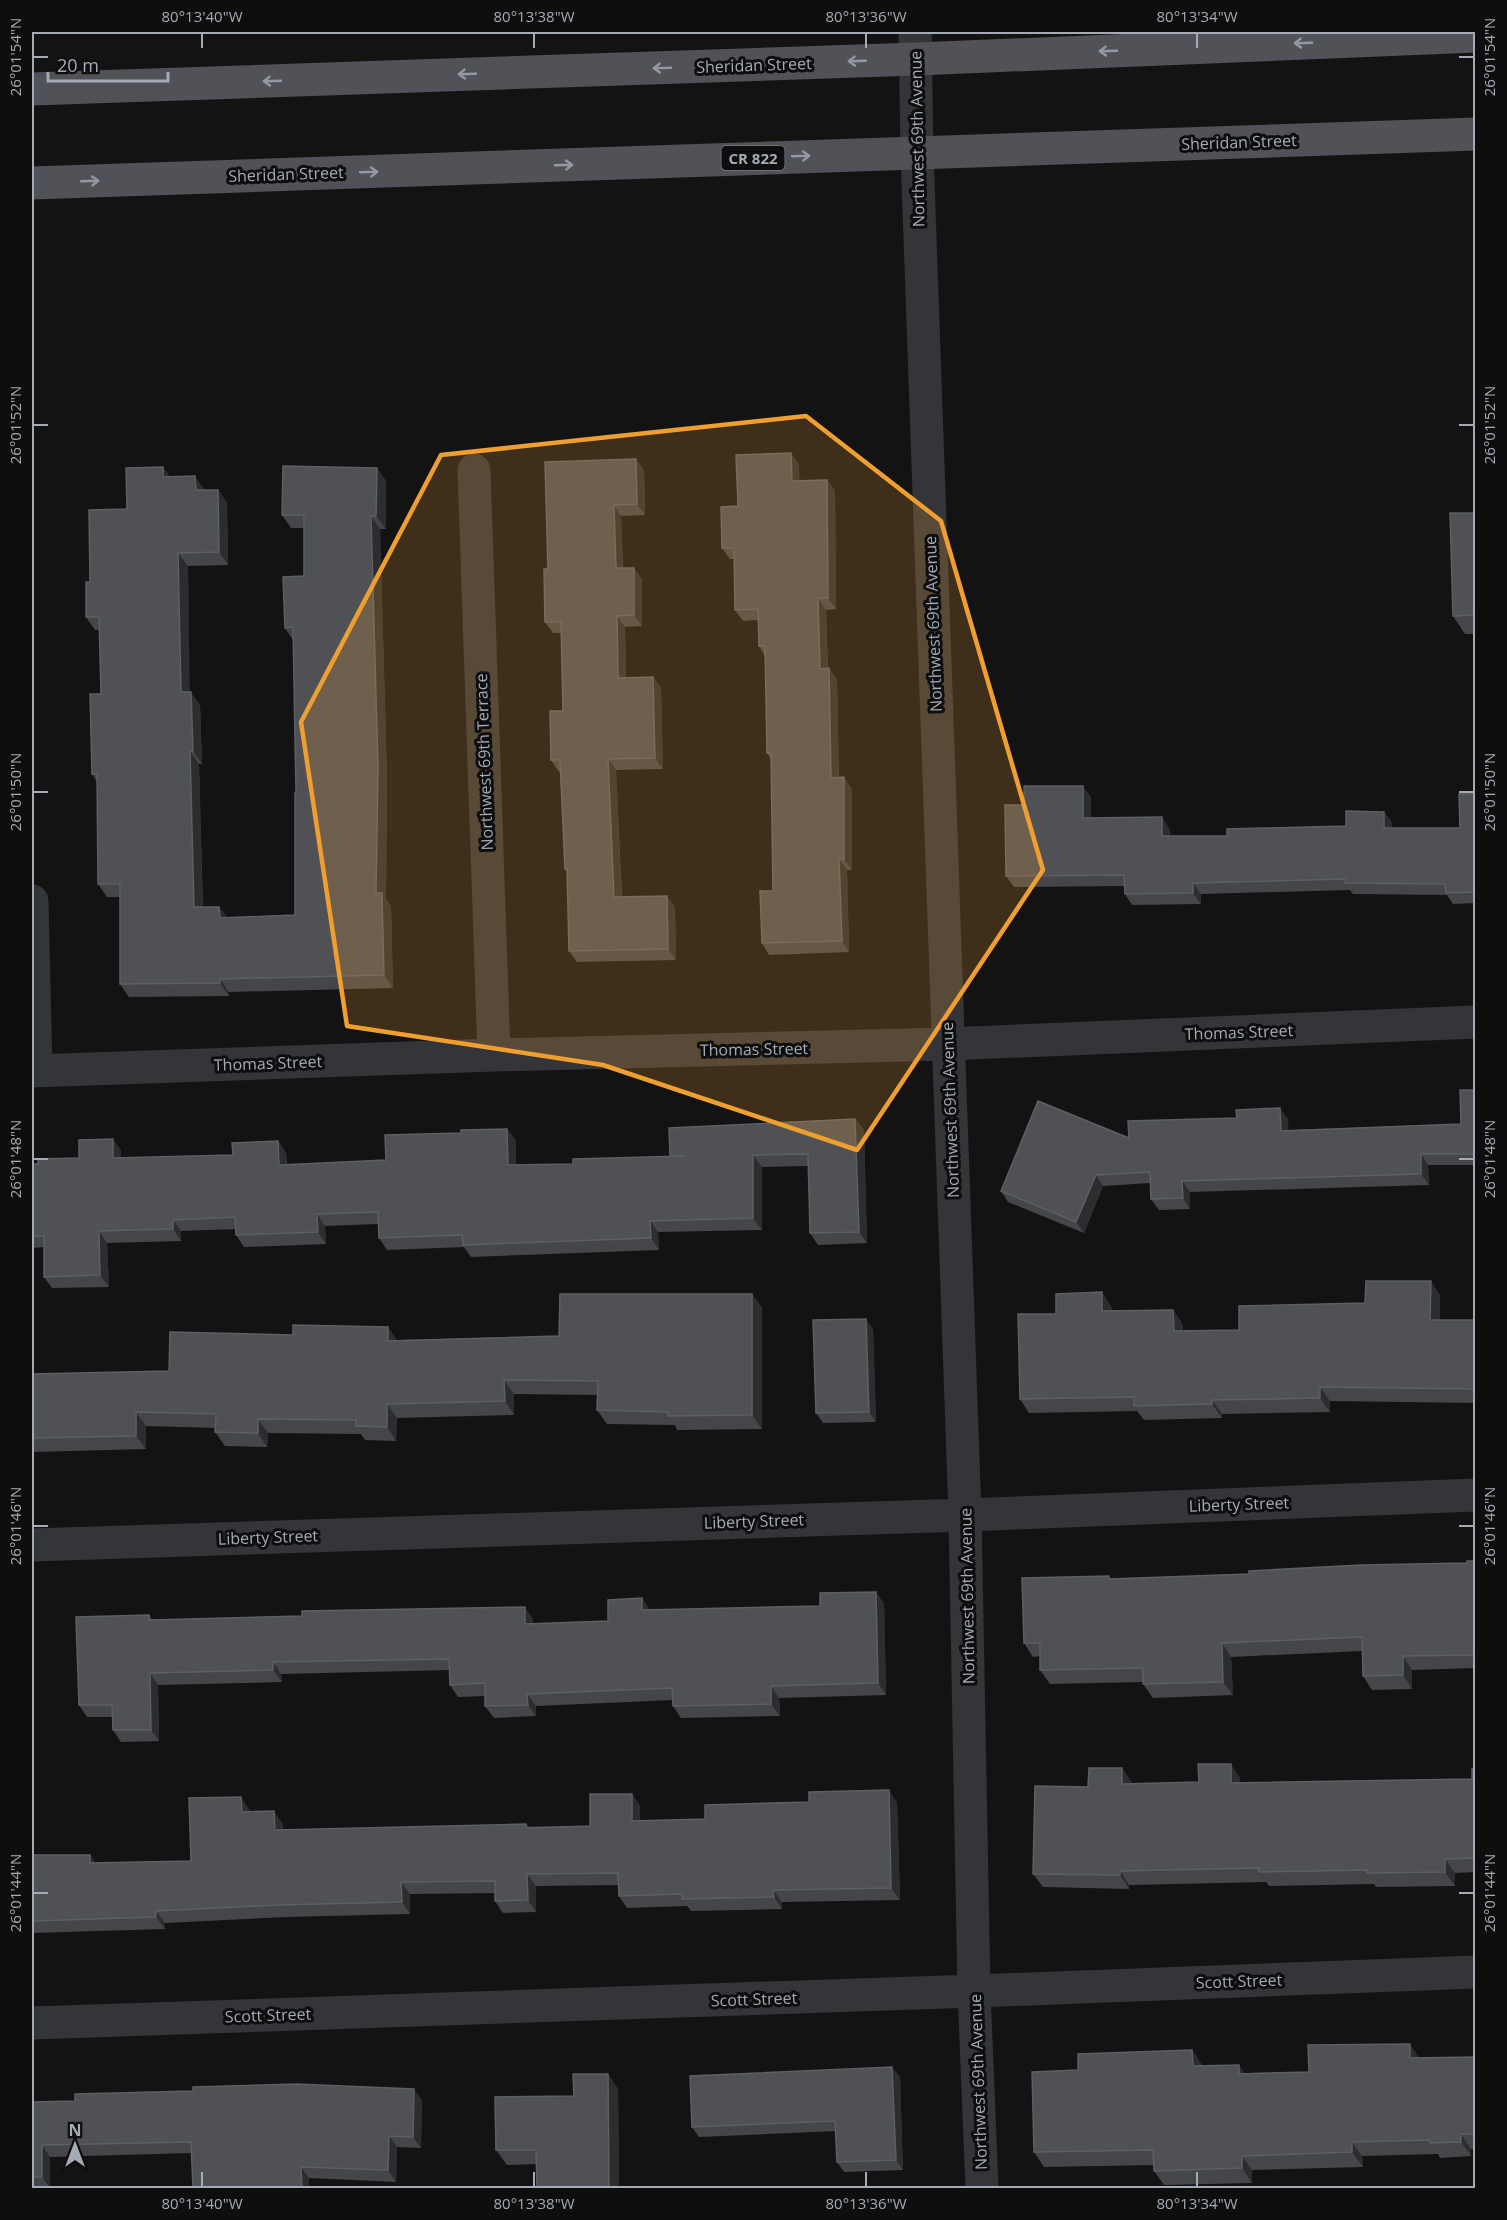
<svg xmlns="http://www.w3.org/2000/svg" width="1507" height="2220" viewBox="0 0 1507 2220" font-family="'Open Sans',sans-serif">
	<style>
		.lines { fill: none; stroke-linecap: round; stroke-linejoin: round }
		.minor { stroke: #343539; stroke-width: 33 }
		.primary { stroke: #505258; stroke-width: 33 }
		.wall { fill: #444649 }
		.shaded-wall { fill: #2c2d2f }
		.building { fill: #4f5155; stroke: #5c5f64; stroke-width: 1.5 }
		.oneway { stroke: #9399a2 }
		.marked { fill: #ef9e30; fill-opacity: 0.2; stroke: #ef9e30; stroke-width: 4.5; stroke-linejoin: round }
		.ticks { fill: none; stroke: #a4abb5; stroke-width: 2 }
		.labels { text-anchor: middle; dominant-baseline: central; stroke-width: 6; stroke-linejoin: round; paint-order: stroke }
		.shield { fill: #0e0e0f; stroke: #777c83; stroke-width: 1.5 }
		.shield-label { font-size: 15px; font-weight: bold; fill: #a4abb5 }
		.street-label { font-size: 16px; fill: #a4abb5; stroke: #0e0e0f }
		.neatline { fill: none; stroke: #a4abb5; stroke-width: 2 }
		.ticks-label { font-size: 15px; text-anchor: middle; fill: #a4abb5 }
	</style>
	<rect width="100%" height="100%" fill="#131314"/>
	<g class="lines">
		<!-- minor -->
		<path class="minor" d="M915,32L917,152L965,1515L974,1991L982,2188
			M474,470L494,1055
			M32,901L36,1071
			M32,1071L494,1055L947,1044L1476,1022
			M32,1545L965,1515L1476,1495
			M32,2023L974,1991L1476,1972"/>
		<!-- primary -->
		<path class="primary" d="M32,89L916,59L1476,36
			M32,183L1476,134"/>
	</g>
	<!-- wall -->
	<path class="wall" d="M791,453L799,464V481L827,480L835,491L836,609L826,610L828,668L837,680L839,778L852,789V870H847L849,952L769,955L762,943L773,891L771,759L767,753L765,656L759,646L758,620L743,621L735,610L734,559H730L722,548L738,506Z
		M163,467L170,477L204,489V490H218L227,503L228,565L188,566L189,692L200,705L202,764H199L203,907H219L227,917L295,915L296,793L293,640L285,628L304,576V528H291L282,515L377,468L386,481V529H380L387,779L386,899L391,906L393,988L229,992V996L129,997L120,984V897H107L98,884L97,782L92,774L101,694L100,630H95L86,617L90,582L127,509Z
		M644,470L645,515L621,516L623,568L642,579V626L625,627L626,678L653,677L661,688L663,769L616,770L622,897L675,907L676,960L577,962L569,951L567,872L565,869L560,771L559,772L551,760L563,711L561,633H553L545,622L548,569Z
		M1476,513V634H1465L1453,616Z
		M1476,793V903L1453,904L1447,895L1353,894L1350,890L1201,894V904L1132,905L1125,894V886L1014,887L1006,876L1024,805L1091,797V818L1169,828L1170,836H1227L1346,826L1384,812L1392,823V828H1460Z
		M1476,1090V1165H1428L1429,1185L1190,1192V1209L1159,1210L1151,1199L1150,1183L1103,1186L1084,1233L1008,1202L1001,1191L1129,1138L1288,1119V1130L1461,1124Z
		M855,1119L864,1130L867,1243L818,1245L810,1233L808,1166L762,1167V1230L658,1232L659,1250L471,1257L464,1247L387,1250L379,1238L378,1224L325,1226L326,1244L244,1247L236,1235V1229L181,1231V1241L107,1243L109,1287L52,1288L44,1277V1247L32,1248V1164H38L79,1158L113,1139L121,1151V1158L233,1155L278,1141L286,1153L287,1165L386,1160L461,1133L507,1129L516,1141V1165L573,1164L670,1156Z
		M1440,1295V1320H1476V1403L1330,1401V1412L1222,1414V1418L1144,1420L1137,1411L1029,1413L1020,1399L1056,1314L1111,1306L1112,1311L1173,1310L1182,1323L1183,1331L1239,1330L1365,1303Z
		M762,1307V1429L677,1430L675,1425L607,1424L597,1410L598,1395L514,1394V1415L397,1418L396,1441L365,1440L361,1434L268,1433L267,1447L225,1446L215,1432V1428L146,1426V1449L32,1452V1374L169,1371L397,1340L559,1336Z
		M873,1329L876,1422L823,1423L816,1413Z
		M1476,1561V1668L1412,1670V1689L1372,1690L1363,1676L1362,1651L1231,1657L1233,1695L1153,1698L1143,1684V1682L1050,1684L1040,1670V1656L1033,1657L1024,1643L1111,1579L1249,1574L1467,1563Z
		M642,1598L650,1610L820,1606L884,1603L886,1695L779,1698L780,1716L681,1718L673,1706V1700L536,1706V1716L494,1718L485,1706V1696L458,1697L450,1685V1670L281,1674L282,1682L158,1685L159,1741L121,1742L113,1730V1717H87L79,1705L149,1615L152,1620L533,1619V1624L608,1621Z
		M1476,1769V1872L1455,1873V1886L1376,1887L1374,1884L1269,1886L1266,1882L1129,1885V1889L1043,1887L1033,1874L1088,1787L1132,1782V1784L1199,1782L1240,1778V1783L1472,1779Z
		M632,1794L640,1806V1821L705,1819L897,1802L900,1900L782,1902V1909L691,1911L687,1906L627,1908L619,1896V1885L536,1886V1912L503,1913L495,1901V1893L410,1894V1914L286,1917L165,1923V1929L32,1933V1855H90L95,1863L191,1861L249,1809L250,1811L282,1823L283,1830L590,1826Z
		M1192,2050L1202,2065V2066L1245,2073L1309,2072L1419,2058L1476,2057V2149H1471V2156L1440,2158L1438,2154L1362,2156L1363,2167L1252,2170V2183L1164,2185L1154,2171V2165L1044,2167L1034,2152L1078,2070Z
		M608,2074L618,2089L619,2188H537V2164L507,2165L496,2150L574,2096Z
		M900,2077L903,2170L844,2172L837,2162L836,2131L699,2137L692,2127Z
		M422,2100L421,2148L397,2147L396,2182L309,2178V2188H193L191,2153L50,2157V2188H32V2102Z"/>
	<!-- shaded-wall -->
	<path class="shaded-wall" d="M791,453L799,464L800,493L792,481Z
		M636,459L644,470L645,515L637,504Z
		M163,467L172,480L163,477Z
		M377,468L386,481V529L376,516Z
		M195,476L204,489L205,503L196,490Z
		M827,480L835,491L836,609L828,598Z
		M218,490L227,503L228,565L219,552Z
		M614,505L621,516L623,580L616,568Z
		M371,516L380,529L387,779L386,899L391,906L393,988L384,975L376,893Z
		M178,553L188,566L190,705L181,692Z
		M634,568L642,579V626L634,615Z
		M818,598L826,610L828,680L820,669Z
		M617,616L625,627L626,689L618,678Z
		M829,668L837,680L839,789L831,778Z
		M653,677L661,688L663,769L655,758Z
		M191,692L200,705L202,764L193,751Z
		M190,751L199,764L203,920L194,907Z
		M608,759L616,770L622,908L614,897Z
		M844,777L852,789V870L844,859Z
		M1083,786L1091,797V829L1083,818Z
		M1384,812L1392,823V839L1384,828Z
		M1162,817L1169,828L1170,847L1162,836Z
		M839,859L847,870L849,952L842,941Z
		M1193,883L1201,894V904L1193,893Z
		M667,896L675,907L676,960L668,949Z
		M219,907L229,920L220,918Z
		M220,979L229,992V996L220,983Z
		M1280,1108L1288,1119L1289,1142L1281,1131Z
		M855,1119L864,1130L867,1243L859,1232Z
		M507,1129L516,1141V1177L508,1165Z
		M113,1139L121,1151L122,1170L113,1158Z
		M278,1141L286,1153L287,1177L279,1165Z
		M1421,1154L1428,1165L1429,1185L1421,1174Z
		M753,1155L762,1167V1230L753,1218Z
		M1096,1175L1103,1186L1084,1233L1076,1222Z
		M1182,1181L1190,1192V1209L1183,1198Z
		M317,1214L325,1226L326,1244L318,1232Z
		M173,1220L181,1231V1241L173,1229Z
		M650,1221L658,1232L659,1250L651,1238Z
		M99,1231L107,1243L109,1287L100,1275Z
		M1431,1281L1440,1295V1333L1430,1320Z
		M1102,1292L1111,1306L1112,1324L1102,1311Z
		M752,1294L762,1307V1429L752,1415Z
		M1173,1310L1182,1323L1183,1345L1174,1331Z
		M866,1319L873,1329L876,1422L869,1412Z
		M388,1327L397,1340L388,1341Z
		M504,1380L514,1394V1415L505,1401Z
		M1320,1387L1330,1401V1412L1320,1398Z
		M1212,1400L1222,1414V1418L1212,1404Z
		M387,1404L397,1418L396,1441L387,1427Z
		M136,1412L146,1426V1449L136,1436Z
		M258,1419L268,1433L267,1447L258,1433Z
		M876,1592L884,1603L886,1695L878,1683Z
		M642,1598L650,1610H642Z
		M525,1607L533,1619L534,1636L525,1624Z
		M1222,1643L1231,1657L1233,1695L1223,1682Z
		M1403,1656L1412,1670V1689L1403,1675Z
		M273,1662L281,1674L282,1682L273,1670Z
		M150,1673L158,1685L159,1741L151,1730Z
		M771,1686L779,1698L780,1716L771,1704Z
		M527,1694L536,1706V1716L528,1705Z
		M1231,1764L1240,1778L1241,1797L1231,1783Z
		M1122,1768L1132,1782L1131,1798L1122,1784Z
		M889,1790L897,1802L900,1900L891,1888Z
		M632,1794L640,1806V1833L632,1821Z
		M241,1797L249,1809L250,1823L242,1812Z
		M274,1811L282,1823L283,1842L275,1830Z
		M90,1855L98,1867L90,1863Z
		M1445,1859L1455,1873V1886L1445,1872Z
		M1120,1871L1129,1885V1889L1120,1875Z
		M527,1874L536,1886V1912L528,1900Z
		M401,1882L410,1894V1914L402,1902Z
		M773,1890L782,1902V1909L774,1897Z
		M156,1911L165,1923V1929L156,1917Z
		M1410,2044L1420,2059L1410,2058Z
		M1192,2050L1202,2065L1203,2081L1193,2066Z
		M1239,2065L1249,2080L1239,2074Z
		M892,2067L900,2077L903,2170L896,2160Z
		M608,2074L618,2089L619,2188H609Z
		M414,2089L422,2100L421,2148L413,2137Z
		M1461,2134L1471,2149V2156L1461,2142Z
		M389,2136L397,2147L396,2182L388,2170Z
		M1352,2142L1362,2156L1363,2167L1352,2152Z
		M42,2145L50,2157V2188L42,2177Z
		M1242,2156L1252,2170V2183L1242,2168Z
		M301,2167L309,2178V2188H302Z"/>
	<!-- building -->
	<path class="building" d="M791,453L792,481L827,480L828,598H818L820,669L829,668L831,778L844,777V859H839L842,941L762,943L760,891H773L771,753H767L765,646H759L758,609L735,610L734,548H722L721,507L738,506L736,455Z
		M636,459L637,504L614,505L616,568H634V615L617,616L618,678L653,677L655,758L608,759L614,897L667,896L668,949L569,951L567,869H565L560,760H551L550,711H563L561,622H545L544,569H548L545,462Z
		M283,466L377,468L376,516H371L378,766L376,893H382L384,975L220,979V983L120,984V884H98L97,774H92L90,694H101L99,617H86V582H90L89,510L127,509L126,468L163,467V477L195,476L196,490H218L219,552L178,553L181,692H191L193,751H190L194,907H219L220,918L295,915V793H296L293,627L285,628L283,577L304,576V515H282Z
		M1450,513H1476V615L1453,616Z
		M1024,786H1083V818L1162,817V836H1227V829L1346,826V811L1384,812V828H1460L1459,794L1476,793V892L1446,893L1445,884L1345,883V879L1193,883V893L1125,894L1124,875L1006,876L1005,805H1024Z
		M1460,1090H1476V1154H1421V1174L1182,1181L1183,1198L1151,1199L1150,1172L1096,1175L1076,1222L1001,1191L1038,1101L1129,1138L1128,1121L1237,1118L1236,1110L1280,1108L1281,1131L1461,1124Z
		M855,1119L859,1232L810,1233L808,1154L753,1155V1218L650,1221L651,1238L463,1245L462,1235L379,1238L378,1212L317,1214L318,1232L236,1235L235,1217L173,1220V1229L99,1231L100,1275L44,1277V1236H32V1164H38V1159L79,1158V1140L113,1139V1158L233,1155L232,1143L278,1141L279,1165L386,1160L385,1135L461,1133V1130L507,1129L508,1165L573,1164V1159L685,1156H670L669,1128Z
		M1366,1281H1431L1430,1320H1476V1389L1320,1387V1398L1212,1400V1404L1134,1406V1397L1020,1399L1018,1314H1056V1294L1102,1292V1311L1173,1310L1174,1331L1239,1330V1306L1365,1303Z
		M560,1294H752V1415L668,1416V1412L597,1410L598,1381L504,1380L505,1401L387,1404V1427L356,1426V1420L258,1419V1433L215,1432L216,1414L136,1412V1436L32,1438V1374L169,1371L170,1332L293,1335V1325L388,1327V1341L559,1336Z
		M866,1319L869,1412L816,1413L813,1320Z
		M1467,1561H1476V1655L1403,1656V1675L1363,1676L1362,1637L1222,1643L1223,1682L1143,1684V1668L1040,1670V1643H1024L1022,1578L1109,1576V1579L1249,1574V1571L1361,1565L1467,1563Z
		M876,1592L878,1683L771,1686V1704L673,1706L672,1688L527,1694L528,1705L485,1706V1683L450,1685L449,1659L273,1662V1670L150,1673L151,1730H113L112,1705H79L76,1617L149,1615V1620L302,1616V1611L525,1607V1624L608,1621V1600L642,1598V1610L820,1606V1593Z
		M1198,1764H1231V1783L1472,1779V1769H1476V1858L1445,1859V1872L1367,1873V1870L1259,1872V1868L1120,1871V1875L1033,1874L1035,1786L1088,1787L1089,1768H1122V1784L1199,1782Z
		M889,1790L891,1888L773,1890L774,1897L682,1899V1894L619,1896L618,1873L527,1874L528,1900L495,1901V1881L401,1882L402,1902L278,1905L156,1911V1917L32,1921V1855H90V1863L191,1861L189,1798L241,1797L242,1812L274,1811L275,1830L526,1824L527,1828L590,1826V1794H632V1821L705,1819V1805L809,1802V1792Z
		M1410,2044V2058L1476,2057V2134H1461V2142L1430,2143V2140L1352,2142V2152L1242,2156V2168L1154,2171L1153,2150L1034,2152L1032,2072L1078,2070V2054L1192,2050L1193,2066L1239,2065V2074L1309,2072L1308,2045Z
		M892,2067L896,2160L837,2162L835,2121L692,2127L690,2076Z
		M573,2074H608L609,2188H537L536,2150H496L495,2097L574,2096Z
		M296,2084L414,2089L413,2137L389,2136L388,2170L301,2167L302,2188H193L191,2142L42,2145V2177H32V2102L75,2101V2094L193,2091V2087Z"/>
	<!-- one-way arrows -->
	<defs><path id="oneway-shaft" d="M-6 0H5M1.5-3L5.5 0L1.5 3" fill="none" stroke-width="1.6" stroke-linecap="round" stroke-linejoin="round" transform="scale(1.5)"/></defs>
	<g class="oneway">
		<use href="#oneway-shaft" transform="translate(1303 43) rotate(178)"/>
		<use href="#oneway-shaft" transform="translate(1108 51) rotate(178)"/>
		<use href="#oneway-shaft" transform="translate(857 61) rotate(178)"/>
		<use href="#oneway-shaft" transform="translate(662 68) rotate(178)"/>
		<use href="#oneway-shaft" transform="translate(467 74) rotate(178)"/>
		<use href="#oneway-shaft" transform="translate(272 81) rotate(178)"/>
		<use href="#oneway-shaft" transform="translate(801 156) rotate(-2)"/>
		<use href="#oneway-shaft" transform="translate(564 165) rotate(-2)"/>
		<use href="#oneway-shaft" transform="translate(369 172) rotate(-2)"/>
		<use href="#oneway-shaft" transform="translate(90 181) rotate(-2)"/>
	</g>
	<!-- marked area -->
	<path class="marked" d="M806,416L941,521L1043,870L857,1150L603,1065L347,1026L301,722L441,455Z"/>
	<!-- ticks -->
	<path class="ticks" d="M202,33V48M534,33V48M866,33V48M1197,33V48M33,57H48M1459,57H1474M33,425H48M1459,425H1474M33,792H48M1459,792H1474M33,1159H48M1459,1159H1474M33,1526H48M1459,1526H1474M33,1893H48M1459,1893H1474M202,2172V2187M534,2172V2187M866,2172V2187M1197,2172V2187"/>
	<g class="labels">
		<!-- shield labels -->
		<rect class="shield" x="721.5" y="146" width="63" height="24" rx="4.5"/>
		<g class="shield-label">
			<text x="753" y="158">CR 822</text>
		</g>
		<!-- street labels -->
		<g class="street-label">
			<text transform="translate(754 65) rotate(-2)">Sheridan Street</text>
			<text transform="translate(917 139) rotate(-91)">Northwest 69th Avenue</text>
			<text transform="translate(1239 142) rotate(-2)">Sheridan Street</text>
			<text transform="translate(286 174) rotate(-2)">Sheridan Street</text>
			<text transform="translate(933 624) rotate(-92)">Northwest 69th Avenue</text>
			<text transform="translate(484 762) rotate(-92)">Northwest 69th Terrace</text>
			<text transform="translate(1239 1032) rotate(-2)">Thomas Street</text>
			<text transform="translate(754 1049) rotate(-1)">Thomas Street</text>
			<text transform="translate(268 1063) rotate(-2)">Thomas Street</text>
			<text transform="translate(950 1110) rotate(-92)">Northwest 69th Avenue</text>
			<text transform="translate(1239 1504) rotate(-2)">Liberty Street</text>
			<text transform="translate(754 1521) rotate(-2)">Liberty Street</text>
			<text transform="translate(268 1537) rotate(-2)">Liberty Street</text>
			<text transform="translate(967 1596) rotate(-91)">Northwest 69th Avenue</text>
			<text transform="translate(1239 1981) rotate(-2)">Scott Street</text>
			<text transform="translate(754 1999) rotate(-2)">Scott Street</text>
			<text transform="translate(268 2015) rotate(-2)">Scott Street</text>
			<text transform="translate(978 2082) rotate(-92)">Northwest 69th Avenue</text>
		</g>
	</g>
	<!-- border -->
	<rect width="1507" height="2220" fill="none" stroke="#0e0e0f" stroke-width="66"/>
	<!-- north arrow -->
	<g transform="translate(75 2145)" stroke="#0e0e0f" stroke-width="4.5" paint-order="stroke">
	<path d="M0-4.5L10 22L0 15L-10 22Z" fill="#a4abb5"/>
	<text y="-9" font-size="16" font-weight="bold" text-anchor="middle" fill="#a4abb5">N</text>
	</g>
	<!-- scale -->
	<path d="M48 72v9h120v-9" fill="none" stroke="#a4abb5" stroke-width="3"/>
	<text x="57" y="72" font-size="18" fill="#a4abb5" stroke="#0e0e0f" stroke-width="4.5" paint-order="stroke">20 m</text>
	<rect x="33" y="33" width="1441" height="2154" class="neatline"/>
	<g class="ticks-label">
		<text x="202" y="22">80°13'40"W</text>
		<text x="534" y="22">80°13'38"W</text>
		<text x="866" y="22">80°13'36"W</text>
		<text x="1197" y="22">80°13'34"W</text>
		<text transform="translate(16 57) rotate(-90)" y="5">26°01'54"N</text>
		<text transform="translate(1490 57) rotate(-90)" y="5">26°01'54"N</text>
		<text transform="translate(16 425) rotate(-90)" y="5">26°01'52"N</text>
		<text transform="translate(1490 425) rotate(-90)" y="5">26°01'52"N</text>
		<text transform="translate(16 792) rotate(-90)" y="5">26°01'50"N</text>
		<text transform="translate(1490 792) rotate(-90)" y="5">26°01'50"N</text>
		<text transform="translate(16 1159) rotate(-90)" y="5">26°01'48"N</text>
		<text transform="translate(1490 1159) rotate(-90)" y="5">26°01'48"N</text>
		<text transform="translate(16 1526) rotate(-90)" y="5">26°01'46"N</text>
		<text transform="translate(1490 1526) rotate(-90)" y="5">26°01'46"N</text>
		<text transform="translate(16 1893) rotate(-90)" y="5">26°01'44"N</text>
		<text transform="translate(1490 1893) rotate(-90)" y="5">26°01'44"N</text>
		<text x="202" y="2209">80°13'40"W</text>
		<text x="534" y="2209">80°13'38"W</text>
		<text x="866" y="2209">80°13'36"W</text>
		<text x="1197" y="2209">80°13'34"W</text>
	</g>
</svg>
